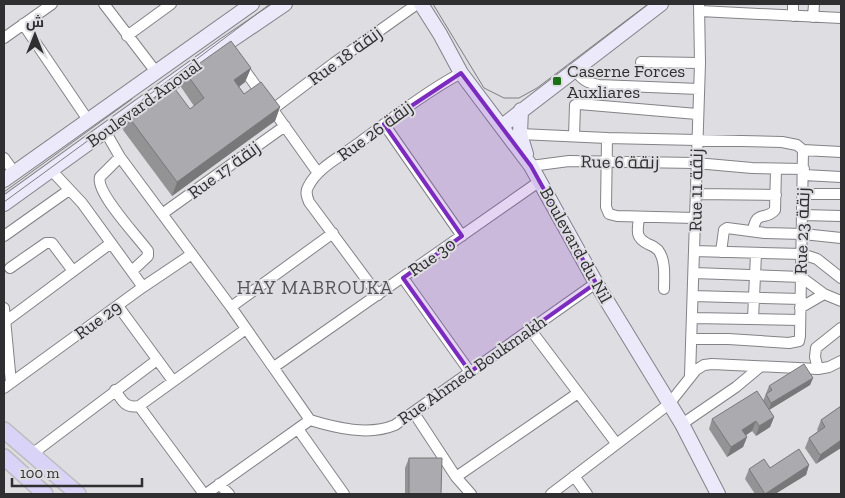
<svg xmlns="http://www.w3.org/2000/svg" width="845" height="498" viewBox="0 0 845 498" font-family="'Zilla Slab',Cairo,serif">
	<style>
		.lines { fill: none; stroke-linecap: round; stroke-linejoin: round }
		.street-casing { stroke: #838287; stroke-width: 12 }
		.secondary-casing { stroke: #838287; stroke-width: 16 }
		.primary-casing { stroke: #bcbcbd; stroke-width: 18 }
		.street { stroke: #fff; stroke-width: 10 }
		.secondary { stroke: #ece9fb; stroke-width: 14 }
		.primary { stroke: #d9d3f7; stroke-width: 15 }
		.tram { stroke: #7e7e81; stroke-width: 1 }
		.wall { fill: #939396 }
		.shaded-wall { fill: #78787a }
		.building { fill: #ababaf; stroke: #78787a }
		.marked { fill: #7b2cbf; fill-opacity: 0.2; stroke: #7b2cbf; stroke-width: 4; stroke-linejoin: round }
		.poi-dot { fill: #1a6f18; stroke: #dedde2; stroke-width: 2 }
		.labels { text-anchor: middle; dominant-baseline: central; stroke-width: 4; stroke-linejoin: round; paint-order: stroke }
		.street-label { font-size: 18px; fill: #2f2f31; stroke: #dedde2 }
		.poi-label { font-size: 18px; fill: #2f2f31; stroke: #dedde2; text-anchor: start }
		.neighbourhood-label { font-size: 19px; letter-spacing: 1px; fill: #545458; stroke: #dedde2 }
	</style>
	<rect width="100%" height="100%" fill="#dedde2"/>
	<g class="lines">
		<defs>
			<path id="street" d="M104,4L156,72
				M700,11L841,18
				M793,16V4
				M813,17L814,4
				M23,24L88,120
				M127,36L171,4
				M4,38L52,4
				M641,62L700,63
				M241,65L318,173
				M575,69C581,80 588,83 599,85L699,89
				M273,109L334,63L417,4
				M384,124L462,236
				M105,131L120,157L231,307L310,420
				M520,134L607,138
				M574,136L575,105L579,104L697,114
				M803,150L841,152
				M120,157L100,177C95,192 138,237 148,251V256L132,271
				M4,158L14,172
				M531,166L569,161L696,163L752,168L804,169
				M52,171L82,203L143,287
				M804,175L841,177
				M696,194L776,195
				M804,194H841
				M162,214L285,126
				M803,215L841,216
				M639,217C638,230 634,237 648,244C651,245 655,247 658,250C666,260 664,277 664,289
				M695,218L617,216L609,214L606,207L607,138L782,142L797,145L803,150L800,336
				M753,231C756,209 766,221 775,210L776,169
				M4,236L69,190
				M694,251L802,254L817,259L841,278
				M721,252L724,230L727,228L765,233L803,234L841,238
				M10,268L46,243H52L73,271
				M694,273L801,277L824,294
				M403,278L470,372
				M378,295L309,202C307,197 305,192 308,187C317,168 340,157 356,145C390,120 424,93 461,73
				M693,296L801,299
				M118,306L173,381
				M231,307L333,233
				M4,308L11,383
				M800,308L824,294L841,301
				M692,318L800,320
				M753,319L756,254
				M6,321L111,243
				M530,329L616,443
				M691,339H728L789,343L799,341L800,336
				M274,367L540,181
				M818,369L815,357L816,348L841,328
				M690,376L700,63L699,4
				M4,388L143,287L192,254
				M115,390C122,400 125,409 139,406L246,329
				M139,406L204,494
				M414,413L456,477L471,494
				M310,420C336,428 369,436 395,425L596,283
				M682,424L736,387L760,367
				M298,429L344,494
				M32,454L157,360
				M574,476L587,494
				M456,477L578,393
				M219,484L229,494
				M206,494L310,420
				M551,494L669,404L696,370L704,365L712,364L818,369L829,367L841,361"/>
			<path id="secondary" d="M421,4L440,34L461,73L531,166L596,283L682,424L718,494
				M521,110L520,134L526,154
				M502,126L661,4
				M4,180L252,4
				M4,204L226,44L285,4"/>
			<path id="primary" d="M4,430L78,494
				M4,457L45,494"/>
		</defs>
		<!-- street casing -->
		<use href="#street" class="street-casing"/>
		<!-- secondary casing -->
		<use href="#secondary" class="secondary-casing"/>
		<!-- primary casing -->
		<use href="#primary" class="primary-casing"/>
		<!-- street -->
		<use href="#street" class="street"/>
		<!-- secondary -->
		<use href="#secondary" class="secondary"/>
		<!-- primary -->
		<use href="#primary" class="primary"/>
		<!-- tram -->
		<path class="tram" d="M433,4L484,88L504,98H519L537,88L648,4
			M4,192L132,99
			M4,202L97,134L270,4"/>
	</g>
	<!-- wall -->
	<path class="wall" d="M251,68L245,82L239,87L244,94L280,107L275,121L172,196L123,130L128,116L190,109L194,106L181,87L186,73Z
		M813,378L810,385L769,410L774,417L770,427L756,436L752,431L746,435L747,437L743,447L727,457L709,429L712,419L763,401L769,386Z
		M841,406L816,464L805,448L809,438L818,431L817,430L821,420Z
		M409,458L441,494H405V468Z
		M809,465L806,475L775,494H755L745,479L749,469Z"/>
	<!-- shaded-wall -->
	<path class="shaded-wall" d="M251,68L245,82L229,94L234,80Z
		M280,107L275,121L172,196L177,182Z
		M813,378L810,385L769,410L771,403Z
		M774,417L770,427L756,436L759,426Z
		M756,421L752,431L739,440L742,430Z
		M747,437L743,447L727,457L731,447Z
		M841,440V448L816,464L820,455Z
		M809,465L806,475L775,494H765Z"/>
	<!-- building -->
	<path class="building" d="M231,41L251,68L234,80L244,94L261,82L280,107L177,182L128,116L172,85L190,109L204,98L186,73Z
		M804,364L813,378L771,403L766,394L772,390L769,386Z
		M757,391L774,417L759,426L756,421L742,430L747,437L731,447L712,419Z
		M841,406V440L820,455L809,438L825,427L821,420Z
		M799,449L809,465L765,494L749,469L764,459L770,468Z
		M409,458H442L441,494H409Z"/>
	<!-- marked area -->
	<path class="marked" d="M461,73L531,166L596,283L470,372L403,278L462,236L384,124Z"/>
	<!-- markers -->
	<rect class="poi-dot" x="552" y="76" width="10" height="10" rx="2.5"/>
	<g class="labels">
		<!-- street labels -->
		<g class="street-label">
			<text transform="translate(345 56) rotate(-36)">Rue 18 زنقة</text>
			<text transform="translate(144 103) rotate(-36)">Boulevard Anoual</text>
			<text transform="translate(375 131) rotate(-36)">Rue 26 زنقة</text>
			<text transform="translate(620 162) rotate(1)">Rue 6 زنقة</text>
			<text transform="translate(224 170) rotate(-36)">Rue 17 زنقة</text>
			<text transform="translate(696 190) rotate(-89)">Rue 11 زنقة</text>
			<text transform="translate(802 231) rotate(-88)">Rue 23 زنقة</text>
			<text transform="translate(576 245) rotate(61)">Boulevard du Nil</text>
			<text transform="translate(432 257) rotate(-35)">Rue 30</text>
			<text transform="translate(98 320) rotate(-36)">Rue 29</text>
			<text transform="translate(472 370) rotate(-35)">Rue Ahmed Boukmakh</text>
		</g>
		<!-- poi labels -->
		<g class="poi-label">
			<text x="567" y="71">Caserne Forces<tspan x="567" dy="21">Auxliares</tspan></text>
		</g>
		<!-- neighbourhood labels -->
		<g class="neighbourhood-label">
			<text x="315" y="287">HAY MABROUKA</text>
		</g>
	</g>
	<!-- border -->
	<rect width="845" height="498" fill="none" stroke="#2f2f31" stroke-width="10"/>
	<!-- north arrow -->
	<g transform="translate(35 35)" stroke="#dedde2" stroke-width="4" paint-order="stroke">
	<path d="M0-4L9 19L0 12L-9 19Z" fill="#2f2f31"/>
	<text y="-8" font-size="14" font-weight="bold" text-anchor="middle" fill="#2f2f31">ش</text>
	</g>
	<!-- scale -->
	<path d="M12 478v8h130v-8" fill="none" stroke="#2f2f31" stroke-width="2.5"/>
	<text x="20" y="478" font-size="15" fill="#2f2f31" stroke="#dedde2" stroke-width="4" paint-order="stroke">100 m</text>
</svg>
